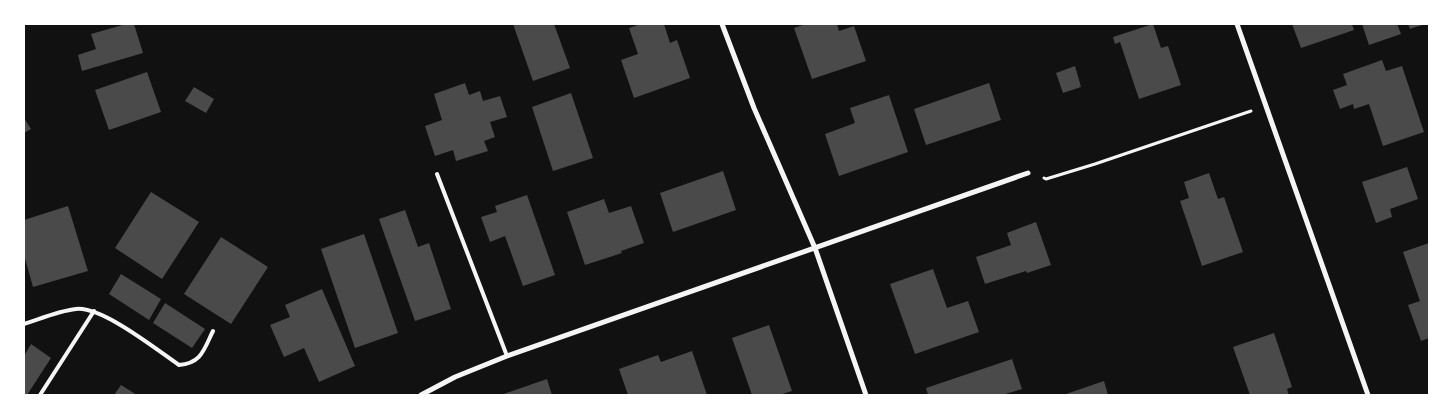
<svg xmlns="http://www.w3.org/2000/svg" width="1453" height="419" viewBox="0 0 1453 419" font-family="'Public Sans',sans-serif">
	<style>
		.building { fill: #4a4a4a }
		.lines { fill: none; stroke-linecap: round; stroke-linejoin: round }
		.path { stroke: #f5f5f5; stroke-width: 3 }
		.service { stroke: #f5f5f5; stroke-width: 4 }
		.minor { stroke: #f5f5f5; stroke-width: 5 }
	</style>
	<rect width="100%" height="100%" fill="#111"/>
	<!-- building -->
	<path class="building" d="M126,24H134L143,53L82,71L78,55L96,49L91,34Z
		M513,24H554L570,68L533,81Z
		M641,24H664L670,43L677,40L690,78L634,98L621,60L638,54L629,28Z
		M806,24H837L839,31L854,26L866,61L812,79L794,28Z
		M1153,24L1161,48L1168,46L1181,85L1139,99L1120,42L1115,44L1113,37Z
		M1292,24H1352L1354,30L1301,48Z
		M1362,24H1397L1401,34L1369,45Z
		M1408,24H1425L1410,29Z
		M1382,60L1386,71L1402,66L1424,132L1383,146L1369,104L1354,109L1353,104L1340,109L1333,90L1347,85L1343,74Z
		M1075,66L1081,87L1063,93L1056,73Z
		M147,72L161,112L109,130L95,90Z
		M465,83L469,95L480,91L483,101L500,96L507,117L490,122L495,137L484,141L488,151L456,161L453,150L435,156L425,126L442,120L434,94Z
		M989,83L1001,120L926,145L914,109Z
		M194,87L214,99L206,113L185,101Z
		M571,93L593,158L553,171L532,107Z
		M889,95L908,152L839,176L825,134L855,123L850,108Z
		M24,118L31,129L24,133Z
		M1407,167L1418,199L1390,209L1392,217L1376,223L1362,182Z
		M723,171L736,210L673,232L660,193Z
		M1209,173L1218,199L1224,197L1243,252L1202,266L1180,201L1189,198L1184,182Z
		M151,192L199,222L162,279L115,248Z
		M527,195L555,275L523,286L505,236L490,242L481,217L497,212L495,206Z
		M604,199L609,213L631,206L644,243L621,251L622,253L585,265L567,212Z
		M68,206L88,271L33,287L24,255V220Z
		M405,210L418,247L429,243L451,309L415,321L379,219Z
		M1036,222L1051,265L1027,273L1026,271L985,284L976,257L1011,245L1007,233Z
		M364,234L398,333L355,348L321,249Z
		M221,237L268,267L231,324L184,294Z
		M1429,243V338L1421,341L1408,305L1420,301L1403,252Z
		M933,269L947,308L968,301L979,332L915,354L890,284Z
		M121,274L161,299L149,320L109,294Z
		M322,289L355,366L319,382L304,348L284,357L270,325L290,317L285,305Z
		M165,303L205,329L192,348L153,323Z
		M769,325L792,391L779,395H752L732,338Z
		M1274,333L1292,387L1287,389L1289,395H1250L1233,347Z
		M31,344L51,358L27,395H24V356Z
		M692,351L707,395H628L619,369L658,355L661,362Z
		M1012,359L1022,389L1002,395H928L926,388Z
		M547,379L552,395H501Z
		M1104,381L1108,395H1067L1066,394Z
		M121,385L137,395H114Z"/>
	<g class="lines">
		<!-- path -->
		<path class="path" d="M1044,178L1046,179L1095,164L1251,111"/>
		<!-- service -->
		<path class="service" d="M437,174L507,356
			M24,324C40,319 58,311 76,309C102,306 157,350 179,365C202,363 204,349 213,331
			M40,395L94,311"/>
		<!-- minor -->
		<path class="minor" d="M722,24L754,108L815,248L866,395
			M1237,24L1368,395
			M421,395L455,377L507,356L1028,173"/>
	</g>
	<!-- border -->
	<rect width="1453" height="419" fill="none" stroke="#ffffff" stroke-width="50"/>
</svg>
